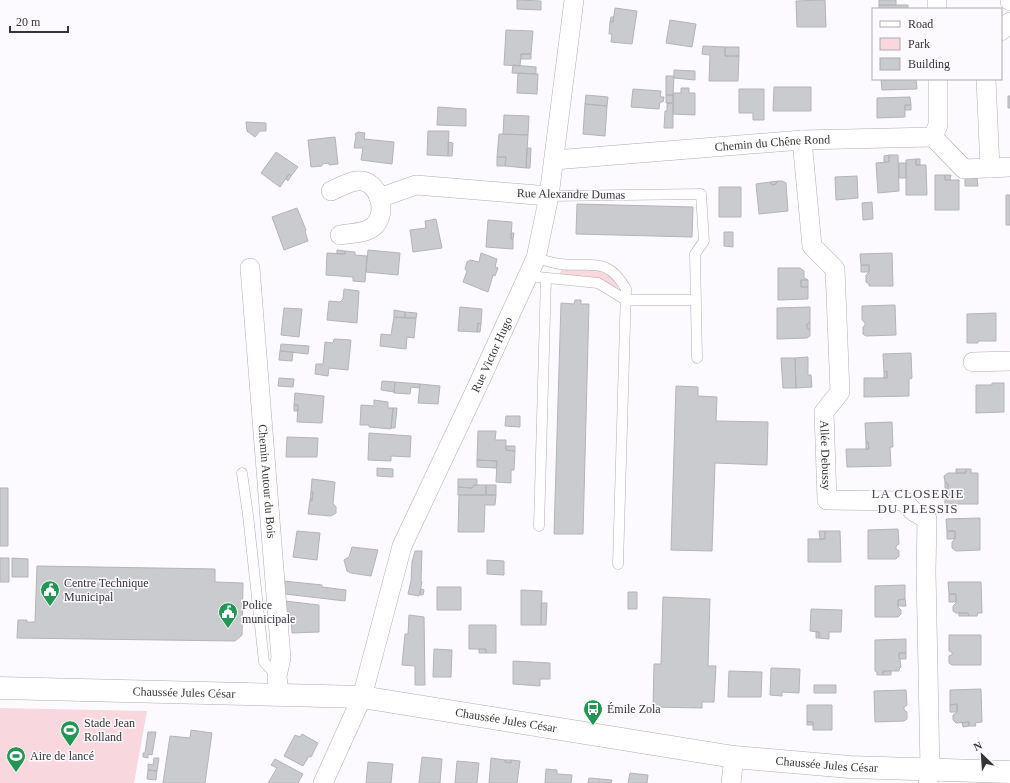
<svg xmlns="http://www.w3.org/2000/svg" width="1010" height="783" viewBox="0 0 1010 783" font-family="Georgia,serif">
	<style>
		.green { fill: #f8d7de }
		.building { fill: #cacbcf; stroke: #b3b4b8 }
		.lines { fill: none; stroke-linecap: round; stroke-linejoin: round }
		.service-casing { stroke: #aeadb0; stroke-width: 11 }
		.minor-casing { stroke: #aeadb0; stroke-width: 20 }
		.tertiary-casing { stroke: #aeadb0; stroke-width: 23 }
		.service { stroke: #fff; stroke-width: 10 }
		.minor { stroke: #fff; stroke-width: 19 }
		.tertiary { stroke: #fff; stroke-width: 22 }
		.labels { text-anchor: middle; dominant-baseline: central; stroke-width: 3; stroke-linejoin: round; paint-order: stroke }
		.street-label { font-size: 12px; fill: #343435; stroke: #fcfafe }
		.poi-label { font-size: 12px; fill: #343435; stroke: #fcfafe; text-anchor: start }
		.neighbourhood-label { font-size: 13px; letter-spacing: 1px; fill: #444346; stroke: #fcfafe }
	</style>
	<rect width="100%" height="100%" fill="#fcfafe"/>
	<!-- green -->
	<path class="green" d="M562,269L598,270L610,276L619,286L617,288H614C597,273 584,277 563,277L560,273Z
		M0,708L147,711L134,783H0Z"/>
	<!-- building -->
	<path class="building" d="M517,0L541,1V10L517,9Z
		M825,0L826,27H797L796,1Z
		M879,0H896V5H879Z
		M879,5H908V9H879Z
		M615,8L637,11L632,44L611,42L612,34H609L610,22H613Z
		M611,17H614L613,22H610Z
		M670,20L696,24L692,47L666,43Z
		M506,30L533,31L531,54H521L520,66L504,65Z
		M703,46L725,47V56H739L738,81H709L710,55L702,54Z
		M725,47H739V56H725Z
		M521,54H531V59H521Z
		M513,65L536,67V74L512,73Z
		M674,70L695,71V80L674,78Z
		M518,73L538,74L537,94L517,93Z
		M666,76H674L673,95H666Z
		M881,79H916L917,89L882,90Z
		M774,87H811V111H773Z
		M681,88H689V93H695V115L673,114V93H681Z
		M633,89L661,91L660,97H664L663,102H660L659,109L631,107Z
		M739,89H764V120H753V113H739Z
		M586,95L608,97L607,106L585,104Z
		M666,95H673V103H666Z
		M1008,96H1010V108H1008Z
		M910,97L911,105H905V117L877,118V98Z
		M667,103H673V128H664L665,111H667Z
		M585,104L607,106L605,136L583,134Z
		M905,105H911V110H905Z
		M438,107L466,109V126L437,125Z
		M504,115L529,116L528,135L503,134Z
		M246,122L266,123V131H260L255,137L247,131Z
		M428,131H449L448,156L427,155Z
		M358,132L365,133L364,139L394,142L392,164L361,160L363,148H354L356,136L355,134Z
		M499,134L528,135L526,168L505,166L506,157H497Z
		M335,137L338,164L329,165V163L322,164V166L311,167L308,140Z
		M448,142L453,143L452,156H448Z
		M527,148H531L530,168H526Z
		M276,152L298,167L291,176L289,174L280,187L261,173Z
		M889,155H898L899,191L878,193L876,163L889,162Z
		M889,155V162H884V156Z
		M497,157H506L505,166H497Z
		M916,159H920V165H916Z
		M916,159V165H926L927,195H906V160Z
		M899,163H906V178H899Z
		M289,174L291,176L288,181L286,179Z
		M935,175H945V180H959V210H935Z
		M945,175H951L950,180H945Z
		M857,176L858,198L836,200L835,177Z
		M965,178H977L978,186H965Z
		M778,181L776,184L772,185L770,182Z
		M778,181H782L786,183L788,211L759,214L756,184L770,182L772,185L776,184Z
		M719,187H741V217H719Z
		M1006,195H1010V225H1006Z
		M872,202L873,219L863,220L862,203Z
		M577,204L693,207L692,237L576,234Z
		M297,208L306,230L305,231L308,241L284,250L272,217Z
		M436,219L442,248L413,252L410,230L426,228L425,221Z
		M488,220L512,222L511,239H513V249L486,247Z
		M724,232H733V247L724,246Z
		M511,233H514L513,239H511Z
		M337,250L345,251V254H337Z
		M368,250L400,253L398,275L366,272Z
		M345,251L355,252V255L367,256L365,282L353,281V277L326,275L327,253L345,254Z
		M481,253L497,259L495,267L498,268L495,276L493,275L488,292L463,282L467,271L465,269L467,262L470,260L479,262Z
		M892,253L893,286H869V284L866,282V275L869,272V265H861L860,254Z
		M861,265H869V272H861Z
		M778,268H800L804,271V278L808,280H801V287H808V299L778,300Z
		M801,280H808V287H801Z
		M344,289L359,291L357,323L327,320L329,301L340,302L343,299Z
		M575,300H581V304H589L583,534H554L561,303L574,304Z
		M895,305L896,335L866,336L863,334V327L865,326V323L862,320V306Z
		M460,307L482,309L481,324L478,323L477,332L458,331Z
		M810,307V322L807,324V328L810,330V336L807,338L777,339V308Z
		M284,308L302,309L299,337L281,335Z
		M394,310L405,312V318L394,317Z
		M405,312L417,313L416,318H405Z
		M996,313V341H978V343H967V314Z
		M394,317L416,318L414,338L407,337L406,349L380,346L381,334L391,335Z
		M810,322V330L807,328V324Z
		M478,323L481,324L480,332H477Z
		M334,339L351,340L348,370L329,368L328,376L315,374L316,364H323L325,342L333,343Z
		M281,344L309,346L308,354L280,351Z
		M280,351L293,352L292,361L279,360Z
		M911,353L912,378L909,379V396L864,397V378H887V371L884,372L883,354Z
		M808,357V375H811L812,387L796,388L795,358Z
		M781,358H795L796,388H783Z
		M887,371V378H884V372Z
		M279,378L294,379L293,387L278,386Z
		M382,381L395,382L394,392L381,390Z
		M395,382L420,384L419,388L411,387L410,394L394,393Z
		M992,383H1004V412L976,413V385H992Z
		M420,384L440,386L438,404L418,403Z
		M676,386L698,387V396L717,397L716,421L768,422L767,465L715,463L712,551L671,550Z
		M295,393L324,396L322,423L297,422L298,405H294Z
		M374,400L388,402V408H393L391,429L369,427V425H360L361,405L374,406Z
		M294,405H298V411H294Z
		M393,408H397L395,428H391Z
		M506,416H520V427L505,426Z
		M892,422L893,447H890L891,466L847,467L846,449H869L868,442H866L865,423Z
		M478,431H496L495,440H506V450L515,451L514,470H511V483L496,482L497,461L477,460Z
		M369,433L411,436L410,457L391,456V461L368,460Z
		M287,437L318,438L317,457H286Z
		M866,442H868L869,449H866Z
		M506,446H515V451L506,450Z
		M477,460L497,461L496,468L477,467Z
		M377,468L393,469V477L377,476Z
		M956,469H966V473H956Z
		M966,469H971V473H978V504H945V491L948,489V484L945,482L944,476L948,473H966Z
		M312,479L335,482L333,504L336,507V513L331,516L308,514L310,500L312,501L313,492H311Z
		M458,479H477V485H474L472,488L458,487Z
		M945,482L948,484V489L945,491Z
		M474,485H486V495H458V487L472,488Z
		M486,485H496V495H486Z
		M0,488H8V546H0Z
		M311,492H313L312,501L310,500Z
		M459,495H496L495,505H485L484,532H458Z
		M980,518V550L956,551L952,548V542L955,539V531H947L946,519Z
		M898,529L899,544L896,546V549L899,551V556L896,559H868V530Z
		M297,531L320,533L317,560L293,557Z
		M819,531H825V539H820Z
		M825,531H840L841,562H808V539H825Z
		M947,531H955V539H947Z
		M352,547L378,550L371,576L351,573L347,571L344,560L349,557Z
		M415,551H422L421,581L422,582L419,596L408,594L411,581L412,562Z
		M0,558H9V582H0Z
		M12,558L28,559V577H12Z
		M487,560L504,561V575L487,574Z
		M37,566L215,569V582L243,583L242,635L235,641L17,638L18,620H27V622H35Z
		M284,581L322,585V587L346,590L345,601L285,594Z
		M948,582H981L982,613H978L977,616H969L968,613H956L953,611V606L956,603V594H949Z
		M905,585V599L898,600V607L901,610V614L898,617H875V586Z
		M437,587H461V610H437Z
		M421,589L424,590L423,595H420Z
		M521,590L542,591L541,625H521Z
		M628,592H637V609H628Z
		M949,594H956V602H949Z
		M663,597L710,599L708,666H716L714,702H702V708L653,707L654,664H661Z
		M905,599L906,606H898V600Z
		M285,601L319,605V632L292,633L291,615H286Z
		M541,603H547L546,625H541Z
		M811,609L842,610L841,632H829V639L819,638V632L810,631Z
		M959,613H968L969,616H959Z
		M409,615L424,617L425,685H415V666L402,665L405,634H408Z
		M469,625H496V653H486V649H469Z
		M816,632H819V638H816Z
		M949,635H981V665H952L949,663V656L952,655V652L949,651Z
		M906,639V653H899L901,667L899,669V671H883V675H877V672L875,671V640Z
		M434,649L452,650L451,677H433Z
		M479,649H486V653H479Z
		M899,653H906V659H899Z
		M513,661L550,663V679H540V686L513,684Z
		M771,668L800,669L799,693L782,692V696L770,695Z
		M729,671L762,672L761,697H728Z
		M883,671H891V675H883Z
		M814,685H836V693H814Z
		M981,689L982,722L975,723L976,726H969V722L956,723L953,720V715L957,712V704L950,705V690Z
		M906,690L907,705L904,707V710L907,712V719L904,721L875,722L874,691Z
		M957,704V712H950V705Z
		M807,705H832V730H813V722H807Z
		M807,722H813V725H807Z
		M969,722V726L963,727L962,723Z
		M191,730L212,733L205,783H163L170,736L190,738Z
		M148,732H156L152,755L148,754V758L143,757V753H145Z
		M302,734L318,743L311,757L309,756L303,766L284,756L295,735L300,737Z
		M422,757L442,759L440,783H419Z
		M154,758H159L157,771L148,770V764L153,765Z
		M491,758L505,760V762L511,763V760L520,761L517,783H489Z
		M275,759L303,774L298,783H268L277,768L271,765Z
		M505,760H511V763L505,762Z
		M457,761L479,763L477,783H455Z
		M368,762L393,764L391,783H366Z
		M546,769L557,770V774L572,775L571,783H545Z
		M148,770L157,771L156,780L147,779Z
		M630,773L648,775L647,783H628Z
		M589,778L612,780L611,783H588Z"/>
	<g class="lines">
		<defs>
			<path id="service" d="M549,196L701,194L704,241L695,254L697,358
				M536,258C543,260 552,263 560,264C590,268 607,255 626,289L618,564
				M528,276L598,283L626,300H696
				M242,473L248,515L264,662L277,676
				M539,526L546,278"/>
			<g id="minor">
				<path d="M937,0V9"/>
				<path d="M1010,0V1"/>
				<path d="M1001,31L1010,22"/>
				<path d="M986,79L990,168"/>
				<path d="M933,137L964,169L1010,167"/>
				<path id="s1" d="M802,140L812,246L835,269L840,392L824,412L827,500L904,501L913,511L927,519L926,571L930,769L928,783"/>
				<path id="s2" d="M554,160L802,140L933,137L938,125V79"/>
				<path d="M331,191C338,188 348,182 357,181C378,178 390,213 373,227C364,234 350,233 340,235"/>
				<path d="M379,198L416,185L549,196"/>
				<path id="s3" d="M250,268L281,658L277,676L279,694"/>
				<path d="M973,362L1010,361"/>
				<path id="s4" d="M323,783L362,697L402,546L477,387L536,258L549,196L574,0"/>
				<path d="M731,783L734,757"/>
			</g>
			<g id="tertiary">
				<path id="s5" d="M0,688L362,697L734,757L850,767L1010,772"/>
			</g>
		</defs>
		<!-- service casing -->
		<use href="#service" class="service-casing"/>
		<!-- minor casing -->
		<use href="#minor" class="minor-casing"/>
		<!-- tertiary casing -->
		<use href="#tertiary" class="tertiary-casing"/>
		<!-- service -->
		<use href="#service" class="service"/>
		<!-- minor -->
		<use href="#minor" class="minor"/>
		<!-- tertiary -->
		<use href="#tertiary" class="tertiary"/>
	</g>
	<!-- icons -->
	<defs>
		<symbol id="civic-pin" viewBox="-11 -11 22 30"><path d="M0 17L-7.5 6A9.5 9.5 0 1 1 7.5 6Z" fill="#209753" stroke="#fcfafe"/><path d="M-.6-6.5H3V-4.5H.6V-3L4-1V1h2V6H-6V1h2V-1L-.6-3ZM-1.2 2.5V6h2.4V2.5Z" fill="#fff"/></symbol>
		<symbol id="bus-pin" viewBox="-11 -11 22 30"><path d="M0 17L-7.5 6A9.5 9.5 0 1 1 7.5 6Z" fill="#209753" stroke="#fcfafe"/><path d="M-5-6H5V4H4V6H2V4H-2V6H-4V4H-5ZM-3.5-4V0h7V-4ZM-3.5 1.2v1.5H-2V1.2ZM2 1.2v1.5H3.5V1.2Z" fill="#fff"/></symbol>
		<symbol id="stadium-pin" viewBox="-11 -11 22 30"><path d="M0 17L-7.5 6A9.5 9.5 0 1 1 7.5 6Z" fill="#209753" stroke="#fcfafe"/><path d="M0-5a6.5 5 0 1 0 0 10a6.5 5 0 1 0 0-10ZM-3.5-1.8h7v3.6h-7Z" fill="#fff"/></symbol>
	</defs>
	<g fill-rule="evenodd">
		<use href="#civic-pin" x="39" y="579" width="22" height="30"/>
		<use href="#civic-pin" x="217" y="601" width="22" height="30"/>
		<use href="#bus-pin" x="582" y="698" width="22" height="30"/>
		<use href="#stadium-pin" x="59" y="719" width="22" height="30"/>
		<use href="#stadium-pin" x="5" y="745" width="22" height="30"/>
	</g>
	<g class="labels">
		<!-- street labels -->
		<g class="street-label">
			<text stroke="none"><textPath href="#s2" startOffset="219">Chemin du Chêne Rond</textPath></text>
			<text transform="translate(571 194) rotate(1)">Rue Alexandre Dumas</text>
			<text stroke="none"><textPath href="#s4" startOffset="462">Rue Victor Hugo</textPath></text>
			<text stroke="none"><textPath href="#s1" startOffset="331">Allée Debussy</textPath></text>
			<text stroke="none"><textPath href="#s3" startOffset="214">Chemin Autour du Bois</textPath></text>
			<text stroke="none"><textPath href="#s5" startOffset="184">Chaussée Jules César</textPath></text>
			<text stroke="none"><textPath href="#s5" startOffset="508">Chaussée Jules César</textPath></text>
			<text stroke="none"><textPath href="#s5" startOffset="832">Chaussée Jules César</textPath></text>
		</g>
		<!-- poi labels -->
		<g class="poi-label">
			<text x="64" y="583">Centre Technique<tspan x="64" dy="14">Municipal</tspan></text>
			<text x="242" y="605">Police<tspan x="242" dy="14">municipale</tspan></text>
			<text x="607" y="709">Émile Zola</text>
			<text x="84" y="723">Stade Jean<tspan x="84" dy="14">Rolland</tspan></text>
			<text x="30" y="756">Aire de lancé</text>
		</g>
		<!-- neighbourhood labels -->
		<g class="neighbourhood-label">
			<text x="918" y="493">LA CLOSERIE<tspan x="918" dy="15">DU PLESSIS</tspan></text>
		</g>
	</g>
	<!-- legend -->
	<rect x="872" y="8" width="130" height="72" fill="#fcfafe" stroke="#acabae"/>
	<rect x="880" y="21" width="20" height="6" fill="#ffffff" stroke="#acabae"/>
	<text x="908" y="28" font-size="12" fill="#343435">Road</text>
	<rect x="880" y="38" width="20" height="12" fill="#f8d7de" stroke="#acabae"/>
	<text x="908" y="48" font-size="12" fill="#343435">Park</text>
	<rect x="880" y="58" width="20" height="12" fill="#cacbcf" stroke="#acabae"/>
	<text x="908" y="68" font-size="12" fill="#343435">Building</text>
	<!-- north arrow -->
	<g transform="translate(982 755) rotate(335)" stroke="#fcfafe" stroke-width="3" paint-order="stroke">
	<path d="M0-3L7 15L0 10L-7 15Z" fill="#343435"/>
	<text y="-6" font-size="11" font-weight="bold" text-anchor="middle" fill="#343435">N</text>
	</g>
	<!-- scale -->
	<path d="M10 26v6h58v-6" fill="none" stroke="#343435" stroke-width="2"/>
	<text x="16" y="26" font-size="12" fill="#343435" stroke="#fcfafe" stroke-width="3" paint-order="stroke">20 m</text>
</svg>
